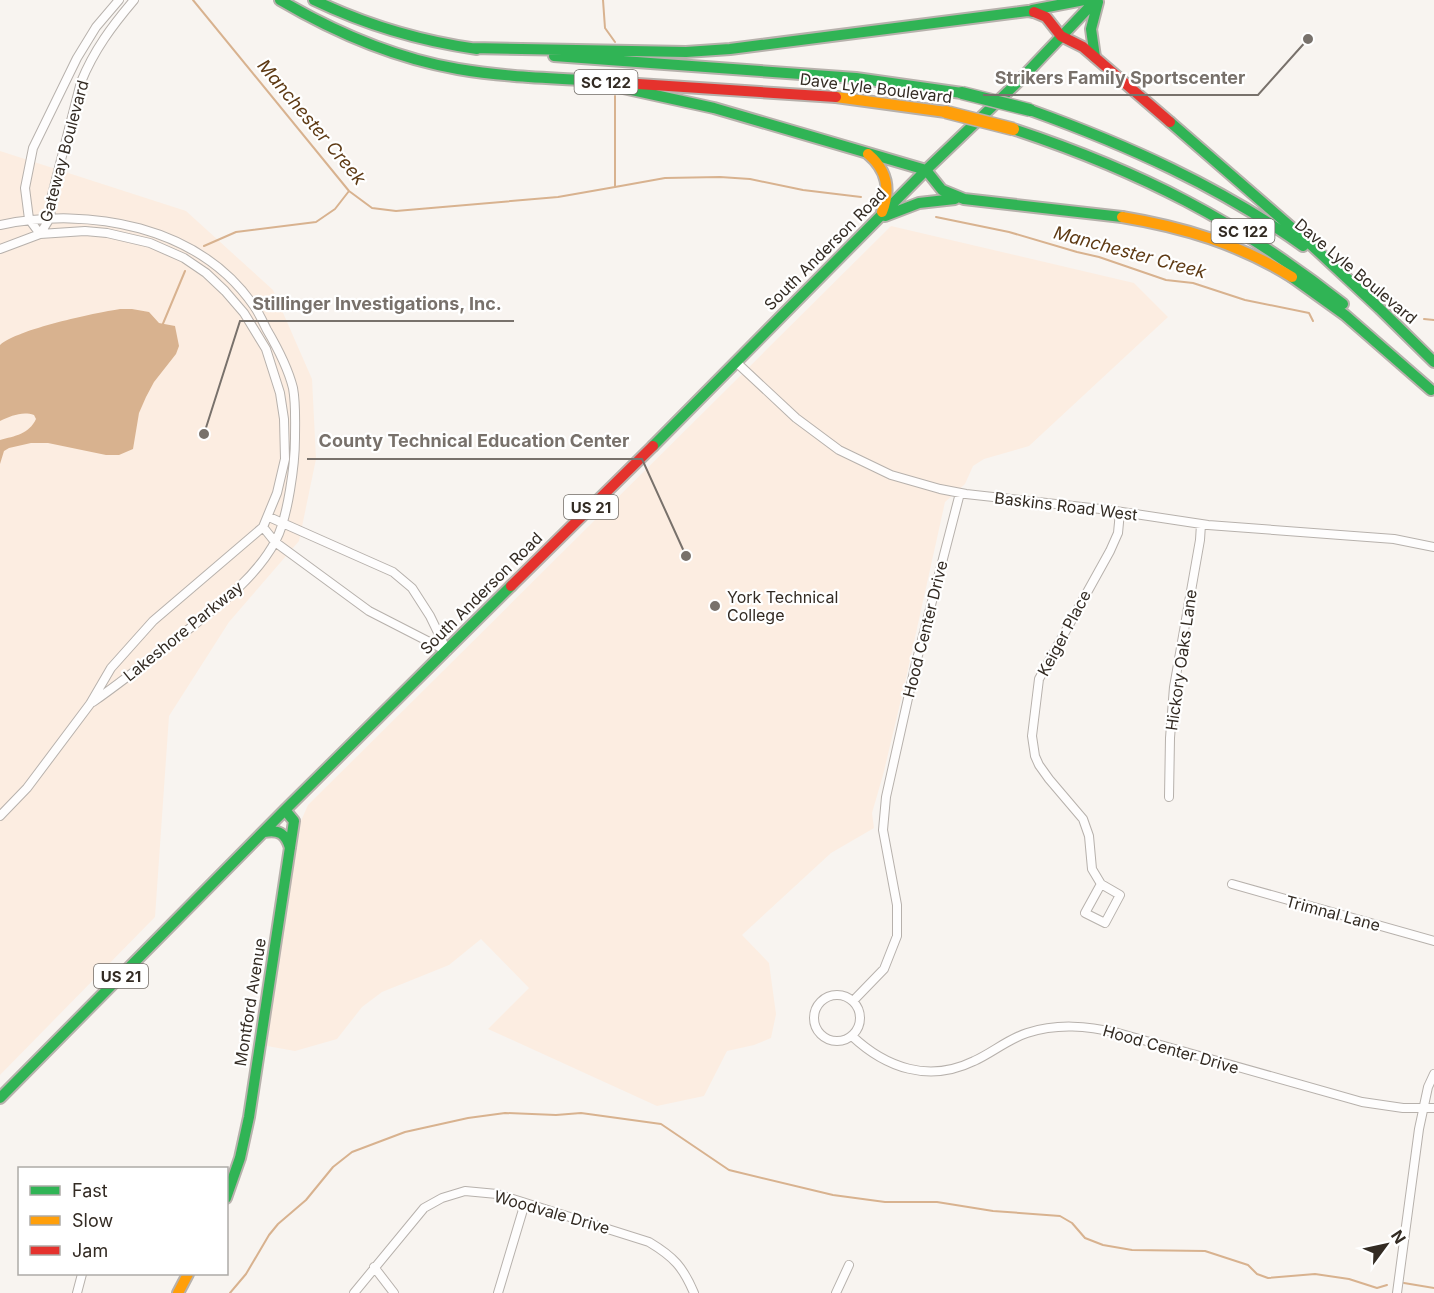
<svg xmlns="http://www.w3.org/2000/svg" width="1434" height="1293" viewBox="0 0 1434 1293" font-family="Inter,sans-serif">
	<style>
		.built { fill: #fcede1 }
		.water { fill: #d8b28f }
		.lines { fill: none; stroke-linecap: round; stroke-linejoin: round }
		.stream { stroke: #d8b28f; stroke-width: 2 }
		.street-casing { stroke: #b7b1ac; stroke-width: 10 }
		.fast-casing { stroke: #b7b1ac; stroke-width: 14 }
		.slow-casing { stroke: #b7b1ac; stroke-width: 14 }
		.jam-casing { stroke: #b7b1ac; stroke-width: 14 }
		.street { stroke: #fefdfd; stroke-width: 8 }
		.fast { stroke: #30b455; stroke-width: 10 }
		.slow { stroke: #ff9f0a; stroke-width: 10 }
		.jam { stroke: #e5322d; stroke-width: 10 }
		.fast-bridge-casing { stroke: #b7b1ac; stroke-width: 15; stroke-linecap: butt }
		.slow-bridge-casing { stroke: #b7b1ac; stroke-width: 15; stroke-linecap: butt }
		.fast-bridge { stroke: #30b455; stroke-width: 12 }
		.slow-bridge { stroke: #ff9f0a; stroke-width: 12 }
		.poi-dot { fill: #78716b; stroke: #fff; stroke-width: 2 }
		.labels { text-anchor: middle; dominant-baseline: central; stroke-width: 4.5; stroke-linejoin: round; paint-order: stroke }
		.shield { fill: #fff; stroke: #706b65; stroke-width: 1.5 }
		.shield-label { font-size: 15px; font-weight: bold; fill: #332b23 }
		.street-label { font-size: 16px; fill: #332b23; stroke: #fff }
		.poi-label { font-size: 16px; fill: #332b23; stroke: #fff; text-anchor: start }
		.water-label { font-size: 18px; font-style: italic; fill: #5e3a14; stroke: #fff }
		.leader { fill: none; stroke: #78716b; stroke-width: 2 }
		.callout-dot { fill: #78716b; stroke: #fff; stroke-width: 2 }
		.callout-label { font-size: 18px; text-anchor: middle; font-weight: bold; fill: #78716b; stroke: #fff; stroke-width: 4.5; stroke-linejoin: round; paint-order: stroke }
	</style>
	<rect width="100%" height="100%" fill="#f8f4f0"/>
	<!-- built -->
	<path class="built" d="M0,151L186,211L273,290L312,379L316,459L299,541L229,622L169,716L155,917L0,1075Z
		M891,226L1134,283L1168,317L1029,446L984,459L973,466L965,484L945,502L904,687L883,775L872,813L874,828L831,853L742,935L769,963L776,1014L771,1038L754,1045L727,1051L704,1096L657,1106L488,1029L529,988L481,939L449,965L382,992L362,1007L337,1039L295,1051L267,1046L290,872L300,823L308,805Z"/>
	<!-- water -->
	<path class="water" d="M120,309H132L149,312L159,323L175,326L179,346L176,354L154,382L146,397L139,413L133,449L119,455H106L48,443H31L9,448L4,451L0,464V440C15,436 29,434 36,419L34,415C22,411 11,416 0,421V345C18,329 94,313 120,309Z"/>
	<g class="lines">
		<!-- stream -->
		<path class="stream" d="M193,0L349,191L372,208L396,211L558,197L615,187
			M603,0L605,28L615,42
			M615,96V187L665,178L720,177L750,179L803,190L861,197
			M936,217L1009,232L1077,252L1099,257L1166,280L1193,283L1245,300L1309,313L1313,321
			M204,246L236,232L316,222L335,209L349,191
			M1424,319L1434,320
			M162,326L185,271
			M1404,1283L1434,1288
			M230,1293L246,1274L269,1235L278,1224L306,1200L333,1167L352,1152L405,1132L468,1118L505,1113L556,1115L581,1113L661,1124L729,1170L833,1195L885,1202H937L993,1211L1060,1216L1072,1223L1085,1238L1103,1245L1132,1250L1205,1251L1248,1265L1257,1274L1268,1278L1315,1274L1349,1279L1377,1288L1387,1285"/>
		<defs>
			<path id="street" d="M0,225C89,206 199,226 254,306C259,313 263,322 267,330C277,347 288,368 293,388C296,404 295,422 295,438C295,464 288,517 276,540C255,580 215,608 180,636C152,658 123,681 93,702
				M40,234L29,219L25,188L33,148L77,58L96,27L119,0
				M40,234L50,218L52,195L81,82C94,50 112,26 134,0
				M0,249L40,234L85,231L107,233L150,243L184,258L206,273L225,291L244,313L266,349L280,393L284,419L285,459L277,493L263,527L153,621L111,668L90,704L27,788L0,816
				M736,362L796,418L839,450L891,475L940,489L966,494L1109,510L1208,525L1394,539L1434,547
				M269,517L393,572L412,588L430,616L447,651
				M263,527L275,542L369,611L447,651
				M1169,797L1170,738L1174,687L1200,540L1201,524
				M1101,884L1120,895L1105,923L1085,913L1101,884L1092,869L1089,836L1083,819L1049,779L1039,765L1035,756L1032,736L1039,679L1110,551L1118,533L1120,512
				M1232,884L1434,941
				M814 1018a23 23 0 1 1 46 0a23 23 0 1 1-46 0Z
				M853,1001L884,969L897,936V905L883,830L886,797L915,667L960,493
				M852,1036C886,1068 929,1083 974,1061C992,1053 1008,1039 1027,1033C1058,1023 1087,1026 1118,1033L1362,1102L1403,1108H1434
				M374,1267L394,1293
				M77,1293L82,1274
				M354,1293L424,1208L442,1198L465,1191L497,1194L649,1242C674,1257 683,1267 694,1293
				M498,1293L525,1203
				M836,1293L849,1265
				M1397,1293L1419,1129L1428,1087L1434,1074"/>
			<path id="fast" d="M280,0C336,33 394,58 458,69C504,77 552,78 599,81
				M314,0C366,25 420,41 477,49
				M1032,10L1084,0
				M471,48L686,52L730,49L1028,11L1034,12
				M554,56L856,78L962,93
				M1095,57L1091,29L1098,2
				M591,81L714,108L926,170L942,190L964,199L1122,217
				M1030,110C1127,145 1219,186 1303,246
				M1170,122L1307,241L1379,308
				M1013,129C1140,171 1238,221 1343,304
				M885,216L919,203L955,199
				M1292,277L1345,315L1431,390
				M1375,304L1434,362
				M653,446L926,170L1020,80L1096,0
				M264,832C279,829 286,834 290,848
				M0,1098L285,810L511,586
				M226,1198L240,1158L249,1117L294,821L285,810"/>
			<path id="slow" d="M836,97L946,112
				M868,154C887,170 891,189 882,212
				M1122,217C1183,227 1239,244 1292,277
				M178,1293L188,1274"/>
			<path id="jam" d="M1034,12L1046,17L1061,36L1083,47L1170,122
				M638,84L836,97
				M511,586L653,446"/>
		</defs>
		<!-- street casing -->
		<use href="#street" class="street-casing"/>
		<!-- fast casing -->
		<use href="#fast" class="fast-casing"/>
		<!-- slow casing -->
		<use href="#slow" class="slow-casing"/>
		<!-- jam casing -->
		<use href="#jam" class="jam-casing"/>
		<!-- street -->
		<use href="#street" class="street"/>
		<!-- fast -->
		<use href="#fast" class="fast"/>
		<!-- slow -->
		<use href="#slow" class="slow"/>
		<!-- jam -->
		<use href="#jam" class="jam"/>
		<defs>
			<path id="fast-bridge" d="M962,93L1030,110"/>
			<path id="slow-bridge" d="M946,112L1013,129"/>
		</defs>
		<!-- fast-bridge casing -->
		<use href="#fast-bridge" class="fast-bridge-casing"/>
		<!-- slow-bridge casing -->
		<use href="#slow-bridge" class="slow-bridge-casing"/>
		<!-- fast-bridge -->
		<use href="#fast-bridge" class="fast-bridge"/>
		<!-- slow-bridge -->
		<use href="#slow-bridge" class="slow-bridge"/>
	</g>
	<!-- markers -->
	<circle class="poi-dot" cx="715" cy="606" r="6"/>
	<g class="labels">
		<!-- shield labels -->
		<g class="shield">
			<rect x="574.5" y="70" width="63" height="24" rx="4.5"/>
			<rect x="1211.5" y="219" width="63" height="24" rx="4.5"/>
			<rect x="564" y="495" width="54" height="24" rx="4.5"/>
			<rect x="94" y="964" width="54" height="24" rx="4.5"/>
		</g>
		<g class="shield-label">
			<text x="606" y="82">SC 122</text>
			<text x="1243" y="231">SC 122</text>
			<text x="591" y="507">US 21</text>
			<text x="121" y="976">US 21</text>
		</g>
		<!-- street labels -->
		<g class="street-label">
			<text transform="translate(876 88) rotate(7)">Dave Lyle Boulevard</text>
			<text transform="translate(64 151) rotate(-75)">Gateway Boulevard</text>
			<text transform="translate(825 249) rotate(-45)">South Anderson Road</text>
			<text transform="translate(1356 271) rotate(40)">Dave Lyle Boulevard</text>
			<text transform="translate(1066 506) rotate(7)">Baskins Road West</text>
			<text transform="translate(481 593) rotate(-45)">South Anderson Road</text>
			<text transform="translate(925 629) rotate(-76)">Hood Center Drive</text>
			<text transform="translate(183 631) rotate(-39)">Lakeshore Parkway</text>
			<text transform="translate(1064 633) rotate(-62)">Keiger Place</text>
			<text transform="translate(1181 660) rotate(-82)">Hickory Oaks Lane</text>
			<text transform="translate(1333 913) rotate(15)">Trimnal Lane</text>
			<text transform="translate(250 1002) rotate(-81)">Montford Avenue</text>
			<text transform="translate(1171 1049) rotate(16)">Hood Center Drive</text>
			<text transform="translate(552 1212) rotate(16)">Woodvale Drive</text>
		</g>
		<!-- poi labels -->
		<g class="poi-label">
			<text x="727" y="597">York Technical<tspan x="727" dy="18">College</tspan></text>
		</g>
		<!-- water labels -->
		<g class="water-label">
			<text transform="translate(312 122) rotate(50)">Manchester Creek</text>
			<text transform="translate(1130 252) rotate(15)">Manchester Creek</text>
		</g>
	</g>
	<!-- callouts -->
	<path class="leader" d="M1308 39L1258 95H983M204 434L240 321H514M686 556L642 459H307"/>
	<g class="callout-dot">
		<circle cx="1308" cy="39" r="6"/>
		<circle cx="204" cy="434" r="6"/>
		<circle cx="686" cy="556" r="6"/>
	</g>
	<g class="callout-label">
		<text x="1120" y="84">Strikers Family Sportscenter</text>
		<text x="377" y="310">Stillinger Investigations, Inc.</text>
		<text x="474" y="447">County Technical Education Center</text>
	</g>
	<!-- legend -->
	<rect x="18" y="1167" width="210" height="108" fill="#ffffff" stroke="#adaaa7" stroke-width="1.5"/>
	<rect x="30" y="1186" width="30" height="9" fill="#30b455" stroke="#adaaa7" stroke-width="1.5"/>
	<text x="72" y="1197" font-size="18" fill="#332b23">Fast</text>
	<rect x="30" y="1216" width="30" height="9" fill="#ff9f0a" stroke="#adaaa7" stroke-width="1.5"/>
	<text x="72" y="1227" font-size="18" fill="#332b23">Slow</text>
	<rect x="30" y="1246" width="30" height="9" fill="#e5322d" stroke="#adaaa7" stroke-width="1.5"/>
	<text x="72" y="1257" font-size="18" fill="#332b23">Jam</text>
	<!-- north arrow -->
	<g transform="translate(1386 1245) rotate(57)" stroke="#ffffff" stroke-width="4.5" paint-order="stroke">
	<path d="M0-4.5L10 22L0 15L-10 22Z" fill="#332b23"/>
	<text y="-9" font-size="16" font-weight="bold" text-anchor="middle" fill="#332b23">N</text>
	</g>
</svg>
